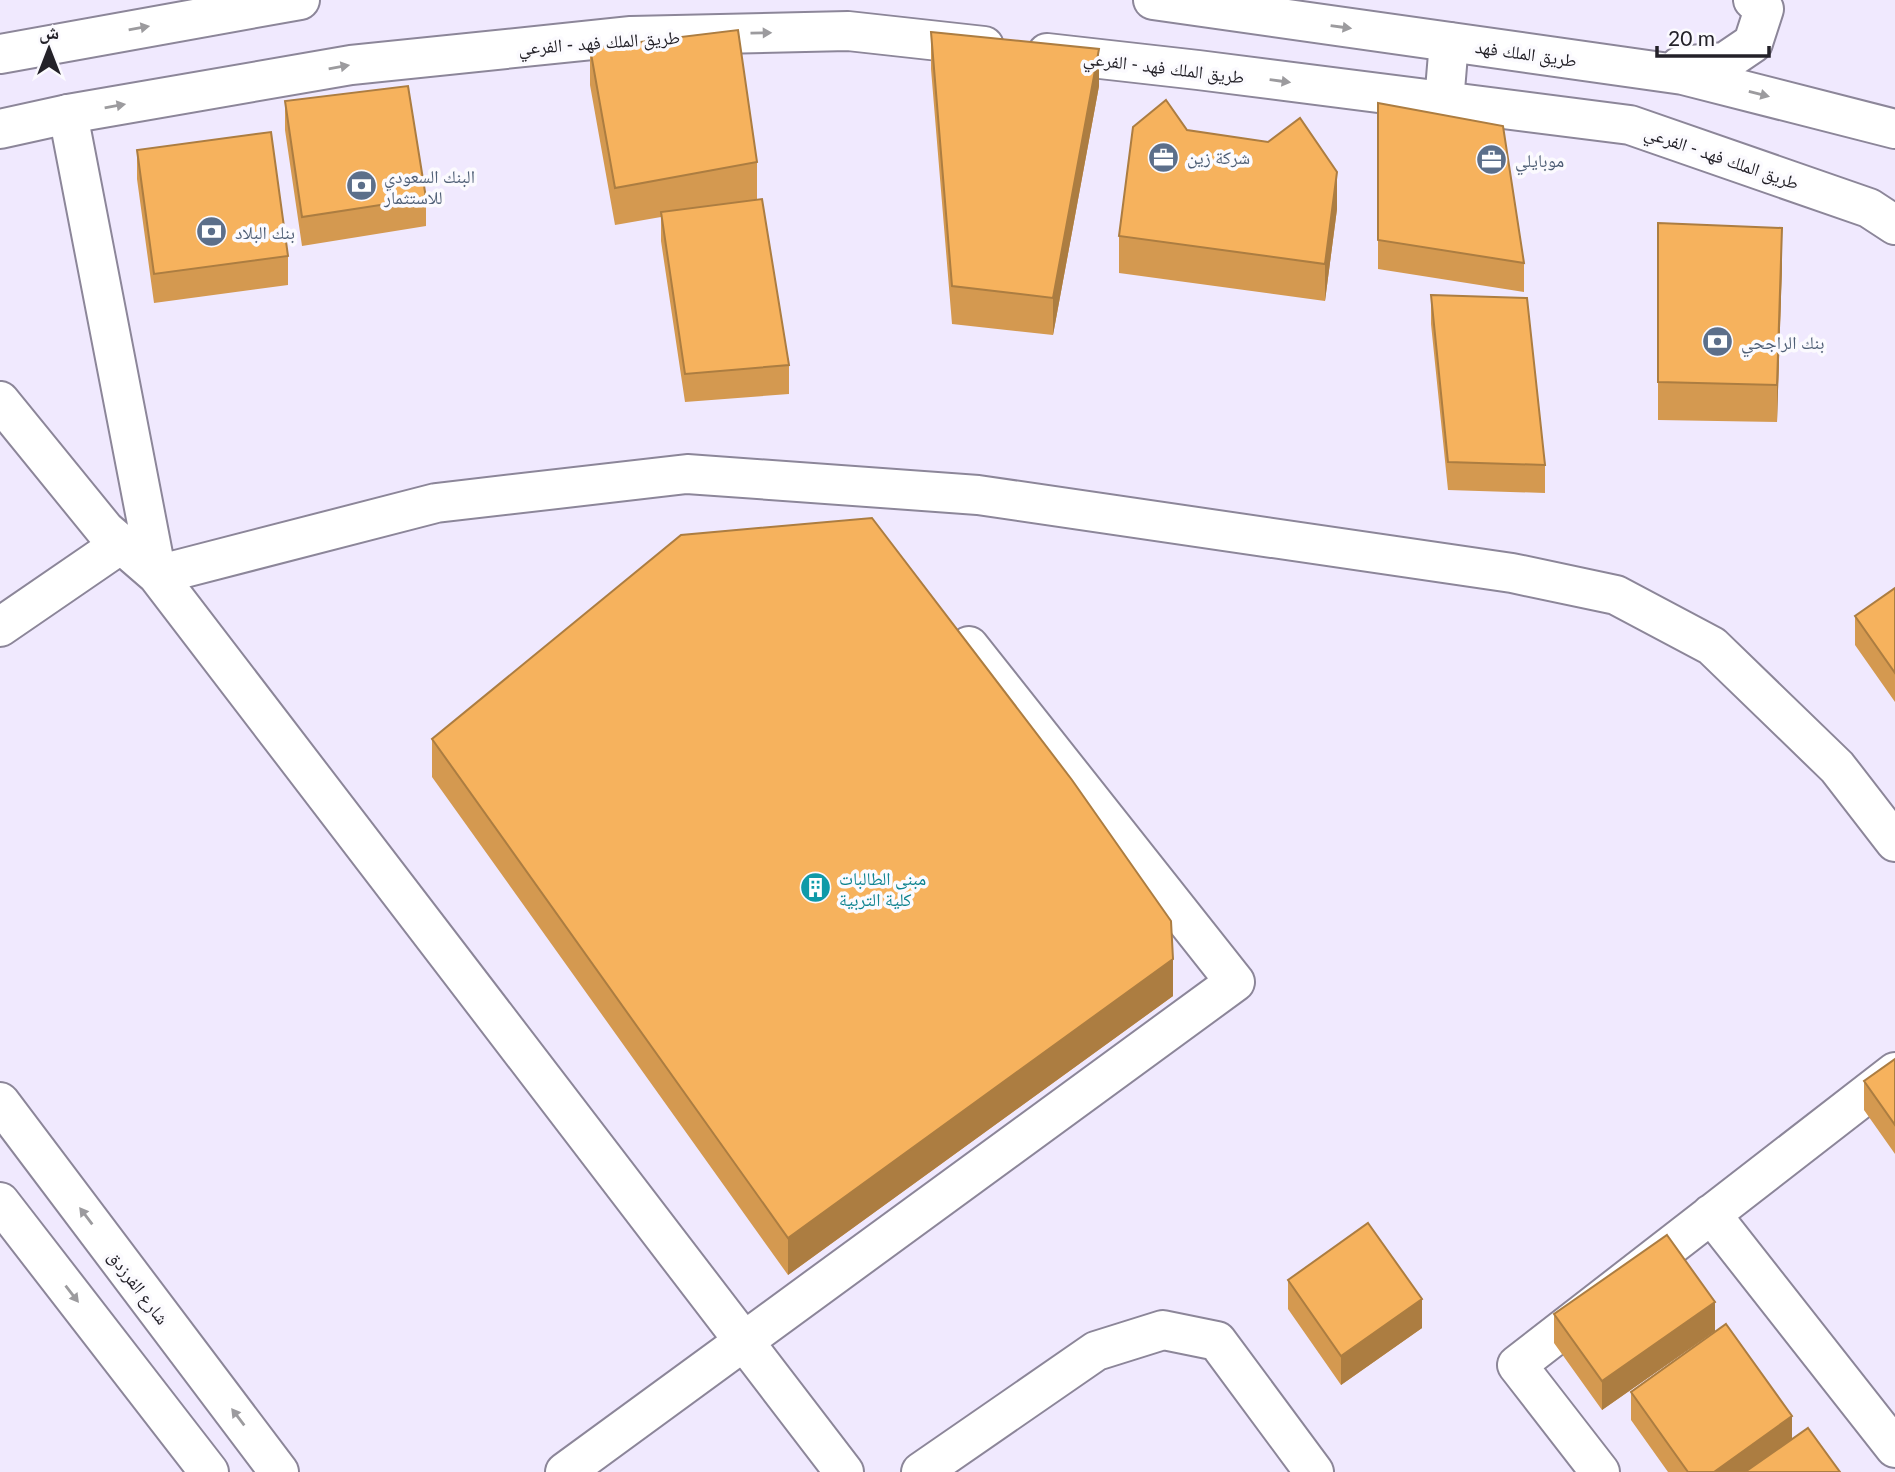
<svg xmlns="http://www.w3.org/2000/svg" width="1895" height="1472" viewBox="0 0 1895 1472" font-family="Lato,'Noto Naskh Arabic',sans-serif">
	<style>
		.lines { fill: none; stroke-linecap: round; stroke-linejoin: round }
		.street-casing { stroke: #8c8699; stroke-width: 42 }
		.secondary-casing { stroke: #8c8699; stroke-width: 42 }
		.highway-casing { stroke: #8c8699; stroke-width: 42 }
		.street { stroke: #fff; stroke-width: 38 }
		.secondary { stroke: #fff; stroke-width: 38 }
		.highway { stroke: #fff; stroke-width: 38 }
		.wall { fill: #d49950 }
		.shaded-wall { fill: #ac7d41 }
		.building { fill: #f6b25d; stroke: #ac7d41; stroke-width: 2 }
		.oneway { fill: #9c9b9e }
		.labels { text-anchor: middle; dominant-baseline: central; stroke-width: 7; stroke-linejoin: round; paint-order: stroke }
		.street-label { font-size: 18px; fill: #232128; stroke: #fbfafe }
		.service-label { font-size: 18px; fill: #4e5e75; stroke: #fbfafe; text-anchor: start }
		.culture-label { font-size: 18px; fill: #0d838f; stroke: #fbfafe; text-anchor: start }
	</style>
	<rect width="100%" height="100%" fill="#f0e9fe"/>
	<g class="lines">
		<defs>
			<path id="street" d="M68,114L157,575L436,503L687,474L978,495L1512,573L1616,595L1712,646L1837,767L1895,842
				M0,401L105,530L157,575L844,1472
				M0,627L121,544
				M1711,1214L1895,1448
				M565,1472L1235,982L969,646
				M921,1472L1096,1351L1163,1330L1217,1341L1314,1472
				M1600,1472L1517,1365L1895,1072"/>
			<path id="secondary" d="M1047,53L1198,70L1630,125L1869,208L1895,225
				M1444,102L1449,42
				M0,129L68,114L351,65L631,36L848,31L984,46
				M0,1102L279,1472
				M0,1202L209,1472"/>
			<path id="highway" d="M1153,0L1683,75L1895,129
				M0,54L300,0
				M1680,66L1725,62L1753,43L1764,9L1753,0"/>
		</defs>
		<!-- street casing -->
		<use href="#street" class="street-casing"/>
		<!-- secondary casing -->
		<use href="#secondary" class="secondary-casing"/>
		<!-- highway casing -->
		<use href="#highway" class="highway-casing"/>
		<!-- street -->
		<use href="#street" class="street"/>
		<!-- secondary -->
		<use href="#secondary" class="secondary"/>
		<!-- highway -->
		<use href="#highway" class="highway"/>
	</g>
	<!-- wall -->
	<path class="wall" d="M931,32L1099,86L1053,335L952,324L931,69Z
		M590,48L757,162V200L789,365V394L685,402L661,241V217L615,225L590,85Z
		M285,101L426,198V226L302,246L285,130Z
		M1378,103L1524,263V292L1378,269Z
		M1187,130L1337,209L1325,301L1119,273V236Z
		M137,150L288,256V285L154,303L137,179Z
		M1658,223L1782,265L1777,422L1658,420Z
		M1431,295L1545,465V493L1448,490L1431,324Z
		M1895,588V702L1855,645V616Z
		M432,739L1173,996L788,1275L432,777Z
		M1895,1059V1154L1864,1110V1081Z
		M1288,1280L1422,1328L1341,1385L1288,1309Z
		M1554,1314L1715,1331L1602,1410L1554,1343Z
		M1631,1392L1792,1439L1840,1472H1668L1631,1420Z"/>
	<!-- shaded-wall -->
	<path class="shaded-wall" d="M1099,49V86L1053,335V298Z
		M1337,172V209L1325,301V264Z
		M1782,228V265L1777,422V385Z
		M1173,959V996L788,1275V1238Z
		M1422,1299V1328L1341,1385V1356Z
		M1715,1302V1331L1602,1410V1381Z
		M1792,1416V1445L1754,1472H1714Z"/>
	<!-- building -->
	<path class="building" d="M738,30L757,162L615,188L590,48Z
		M931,32L1099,49L1053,298L952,286Z
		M408,86L426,198L302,217L285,101Z
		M1166,100L1187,130L1268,142L1300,118L1337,172L1325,264L1119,236L1133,127Z
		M1378,103L1503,126L1524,263L1378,240Z
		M271,132L288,256L154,274L137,150Z
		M762,199L789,365L685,374L661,212Z
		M1658,223L1782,228L1777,385L1658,382Z
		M1431,295L1527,298L1545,465L1448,462Z
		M872,518L1072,780L1171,921L1173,959L788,1238L432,739L681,535Z
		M1895,588V673L1855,616Z
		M1895,1059V1125L1864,1081Z
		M1368,1223L1422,1299L1341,1356L1288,1280Z
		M1667,1235L1715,1302L1602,1381L1554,1314Z
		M1726,1324L1792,1416L1714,1472H1688L1631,1392Z
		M1808,1428L1840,1472H1745Z"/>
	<!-- one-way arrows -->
	<defs><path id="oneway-solid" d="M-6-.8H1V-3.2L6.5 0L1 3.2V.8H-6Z" transform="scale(1.75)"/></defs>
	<g class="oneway">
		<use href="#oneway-solid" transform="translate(1341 27) rotate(8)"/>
		<use href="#oneway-solid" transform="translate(139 28) rotate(-10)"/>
		<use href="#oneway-solid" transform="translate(761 33) rotate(-1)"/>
		<use href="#oneway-solid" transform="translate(339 67) rotate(-10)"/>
		<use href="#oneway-solid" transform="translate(1280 81) rotate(8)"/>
		<use href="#oneway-solid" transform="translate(1759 94) rotate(14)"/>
		<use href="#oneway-solid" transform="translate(115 106) rotate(-10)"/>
		<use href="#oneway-solid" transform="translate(86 1216) rotate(-127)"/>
		<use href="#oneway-solid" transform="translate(72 1294) rotate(52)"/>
		<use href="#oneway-solid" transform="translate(238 1417) rotate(-127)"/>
	</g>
	<!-- icons -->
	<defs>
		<symbol id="office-disc" viewBox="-11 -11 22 22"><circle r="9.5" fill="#5c6f8a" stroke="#fbfafe"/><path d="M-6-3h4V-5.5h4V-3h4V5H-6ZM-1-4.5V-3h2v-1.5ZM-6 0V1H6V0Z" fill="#fff"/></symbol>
		<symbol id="bank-disc" viewBox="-11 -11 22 22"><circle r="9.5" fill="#5c6f8a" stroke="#fbfafe"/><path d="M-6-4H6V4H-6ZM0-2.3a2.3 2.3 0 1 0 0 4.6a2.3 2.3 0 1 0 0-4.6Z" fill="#fff"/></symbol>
		<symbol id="building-disc" viewBox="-11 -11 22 22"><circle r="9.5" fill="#0f9aa8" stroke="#fbfafe"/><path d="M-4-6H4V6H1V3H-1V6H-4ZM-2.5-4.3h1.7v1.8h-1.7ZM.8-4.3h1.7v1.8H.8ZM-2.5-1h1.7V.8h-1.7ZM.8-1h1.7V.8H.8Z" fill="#fff"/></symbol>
	</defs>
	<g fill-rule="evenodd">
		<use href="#office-disc" x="1146" y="140" width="35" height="35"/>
		<use href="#office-disc" x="1474" y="142" width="35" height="35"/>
		<use href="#bank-disc" x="344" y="168" width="35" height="35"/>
		<use href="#bank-disc" x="194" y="214" width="35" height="35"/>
		<use href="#bank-disc" x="1700" y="324" width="35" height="35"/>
		<use href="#building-disc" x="798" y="870" width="35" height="35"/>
	</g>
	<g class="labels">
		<!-- street labels -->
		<g class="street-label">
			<text transform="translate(599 42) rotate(-4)">طريق الملك فهد - الفرعي</text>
			<text transform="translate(1526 53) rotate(8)">طريق الملك فهد</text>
			<text transform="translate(1164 67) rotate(7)">طريق الملك فهد - الفرعي</text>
			<text transform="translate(1722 157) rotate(19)">طريق الملك فهد - الفرعي</text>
			<text transform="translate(139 1287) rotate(53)">شارع الفرزدق</text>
		</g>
		<!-- service labels -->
		<g class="service-label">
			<text x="1187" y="157">شركة زين</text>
			<text x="1515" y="160">موبايلي</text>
			<text x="384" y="176">البنك السعودي<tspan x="384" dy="21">للاستثمار</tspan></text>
			<text x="235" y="232">بنك البلاد</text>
			<text x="1741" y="342">بنك الراجحي</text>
		</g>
		<!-- culture labels -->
		<g class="culture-label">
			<text x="839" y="878">مبنى الطالبات<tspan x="839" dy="21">كلية التربية</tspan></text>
		</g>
	</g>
	<!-- north arrow -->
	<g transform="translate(49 49)" stroke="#fbfafe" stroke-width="5" paint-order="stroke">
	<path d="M0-5L12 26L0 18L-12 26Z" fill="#232128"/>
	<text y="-10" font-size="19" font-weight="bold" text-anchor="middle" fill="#232128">ش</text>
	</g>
	<!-- scale -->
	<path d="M1657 46v10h112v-10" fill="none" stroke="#232128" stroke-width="3.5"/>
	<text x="1668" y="46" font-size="21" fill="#232128" stroke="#fbfafe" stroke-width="5" paint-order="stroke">20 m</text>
</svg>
